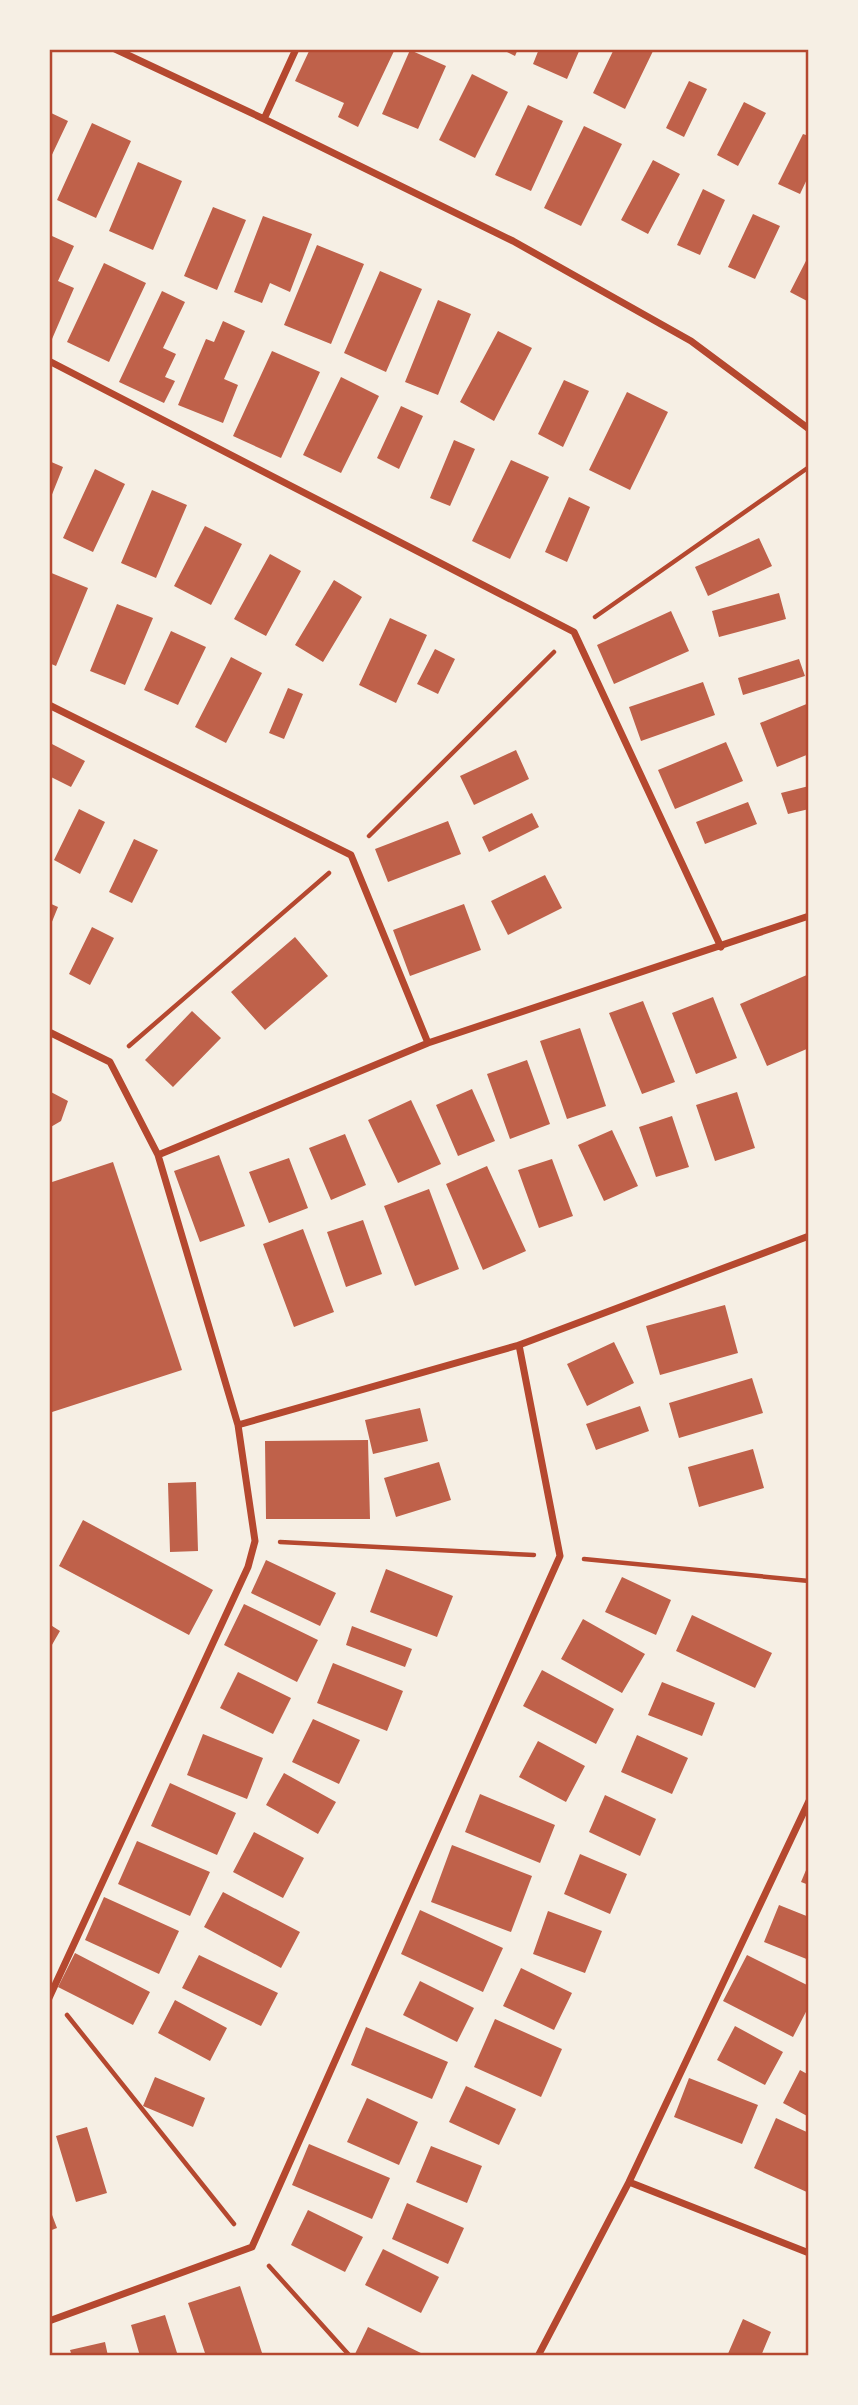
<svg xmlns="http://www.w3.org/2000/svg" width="858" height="2405" viewBox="0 0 858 2405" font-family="Inter,sans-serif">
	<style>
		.building { fill: #bf614a }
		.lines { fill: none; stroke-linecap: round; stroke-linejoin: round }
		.path { stroke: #b5482f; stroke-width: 4.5 }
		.minor { stroke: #b5482f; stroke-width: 7 }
		.neatline { fill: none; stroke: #b5482f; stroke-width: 2.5 }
	</style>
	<rect width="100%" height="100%" fill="#f6efe4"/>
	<!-- building -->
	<path class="building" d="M310,49H395L358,127L338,117L344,103L295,81Z
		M501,49H518L515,56Z
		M539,49H580L567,79L533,64Z
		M614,49H654L625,109L593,93Z
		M410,50L446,66L418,129L382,114Z
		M472,74L508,92L475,158L439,140Z
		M689,81L707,89L684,137L666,128Z
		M744,102L766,113L738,166L717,155Z
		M528,105L563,121L531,191L495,175Z
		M49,112L68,121L49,161Z
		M92,123L131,141L96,218L57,200Z
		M584,126L622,144L581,226L544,208Z
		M803,134L809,136V175L800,194L778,184Z
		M653,160L680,174L648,234L621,220Z
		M138,162L182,181L153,250L109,231Z
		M703,189L725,200L700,255L677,245Z
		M213,207L246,220L217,290L184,276Z
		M753,214L780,226L755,279L728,267Z
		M263,216L312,234L290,292L270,283L262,303L234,292Z
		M52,236L74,246L58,281L74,288L49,346V244Z
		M317,245L364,264L331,344L284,325Z
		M809,255V302L790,292Z
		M104,263L146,283L109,362L67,342Z
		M380,271L422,289L386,372L344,353Z
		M162,291L185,302L163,348L176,354L165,377L175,381L164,403L119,382Z
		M438,300L471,314L438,395L405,382Z
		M223,321L245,331L224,379L238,385L223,423L178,405L206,339L214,342Z
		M498,331L532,348L494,421L460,402Z
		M272,351L320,372L281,458L233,436Z
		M341,377L379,396L341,473L303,455Z
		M564,380L589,391L563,447L538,434Z
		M627,392L668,412L630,490L589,470Z
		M401,406L423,416L399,469L377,458Z
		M454,440L475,449L450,506L430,498Z
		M511,460L549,477L510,559L472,541Z
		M49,461L63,467L49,502Z
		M95,469L125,484L93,552L63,538Z
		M152,490L187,505L156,578L121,563Z
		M569,497L590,507L567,562L545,552Z
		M205,526L242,544L211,605L174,586Z
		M759,538L772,566L708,596L695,567Z
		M270,554L301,571L266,636L234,619Z
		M49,572L88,588L56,666L49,663Z
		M334,580L362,597L323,662L295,645Z
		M779,593L786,619L719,637L712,611Z
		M117,604L153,618L125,685L90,671Z
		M671,611L689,651L614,684L597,645Z
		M390,618L427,635L396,703L359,685Z
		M171,631L206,647L178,705L144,690Z
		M435,649L455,659L438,694L417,684Z
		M231,657L262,673L226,743L195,727Z
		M799,659L805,676L743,695L738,678Z
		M703,682L715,715L641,741L629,707Z
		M288,688L303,694L284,739L269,733Z
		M809,703V754L777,767L760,723Z
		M726,742L743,781L675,809L658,770Z
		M50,743L85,761L71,787L49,776Z
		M516,750L529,779L474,805L460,776Z
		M809,786V809L788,814L781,793Z
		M748,802L757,824L705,844L696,822Z
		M79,809L105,822L80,874L54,860Z
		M532,813L539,827L489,852L482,837Z
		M448,821L461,854L388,882L375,849Z
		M134,839L158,850L132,903L109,892Z
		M545,875L562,908L508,935L491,901Z
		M49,903L58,907L49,929Z
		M464,904L481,950L410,976L393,930Z
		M92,927L114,938L90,985L69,974Z
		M295,937L328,976L265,1030L231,992Z
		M809,974V1048L767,1066L740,1004Z
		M713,997L737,1058L696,1074L672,1013Z
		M643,1001L675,1082L642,1094L609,1013Z
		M192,1011L221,1038L173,1087L145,1060Z
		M580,1028L606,1106L567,1119L540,1041Z
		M527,1060L550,1124L510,1139L487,1074Z
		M472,1089L495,1141L458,1156L436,1105Z
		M49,1091L68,1101L61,1121L49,1128Z
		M737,1092L755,1148L715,1161L696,1105Z
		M411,1100L441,1164L398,1183L368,1120Z
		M672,1116L689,1167L656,1177L639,1127Z
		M612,1130L638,1186L604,1201L578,1145Z
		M345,1134L366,1185L331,1200L309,1148Z
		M219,1155L245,1226L200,1242L174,1171Z
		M289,1158L308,1208L269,1223L249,1172Z
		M552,1159L573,1216L539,1228L518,1170Z
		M113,1162L182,1370L49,1413V1183Z
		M487,1166L526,1251L483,1270L446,1184Z
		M429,1189L459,1269L415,1286L384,1206Z
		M363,1220L382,1274L346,1287L327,1232Z
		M303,1229L334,1312L294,1327L263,1244Z
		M725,1305L738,1353L660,1375L646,1326Z
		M614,1342L634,1383L587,1406L567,1364Z
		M752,1378L763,1413L679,1438L669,1403Z
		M640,1406L649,1431L596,1450L586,1424Z
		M420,1408L428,1441L373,1454L365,1420Z
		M368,1440L370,1519H266L265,1441Z
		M753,1449L764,1488L699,1507L688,1467Z
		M439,1462L451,1500L396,1517L384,1478Z
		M196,1482L198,1551L170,1552L168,1483Z
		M83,1520L213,1590L189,1635L59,1566Z
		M266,1560L336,1593L320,1626L251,1593Z
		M386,1569L453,1596L437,1637L370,1612Z
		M622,1577L671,1600L656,1635L605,1612Z
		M244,1604L318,1640L297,1682L224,1645Z
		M692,1615L772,1653L755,1688L676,1651Z
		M583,1619L645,1654L622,1693L561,1659Z
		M49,1624L60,1631L49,1650Z
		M352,1626L412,1649L405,1667L346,1645Z
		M333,1663L403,1691L387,1731L317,1703Z
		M542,1670L614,1709L596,1744L523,1706Z
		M238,1672L291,1698L273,1734L220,1708Z
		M662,1682L715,1703L702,1736L648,1715Z
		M313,1719L360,1740L339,1784L292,1762Z
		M203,1734L263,1758L247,1799L187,1775Z
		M637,1735L688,1758L672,1794L621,1772Z
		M538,1741L585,1766L566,1802L519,1777Z
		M284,1773L336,1802L318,1834L266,1805Z
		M170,1783L236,1813L217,1855L151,1826Z
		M480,1794L555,1825L540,1863L465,1832Z
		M605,1795L656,1819L640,1856L589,1832Z
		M254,1832L304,1858L283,1898L233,1872Z
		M137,1841L210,1872L190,1916L118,1884Z
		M452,1845L532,1876L511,1932L431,1902Z
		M580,1854L627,1874L610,1914L564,1894Z
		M809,1863V1885L801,1882Z
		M223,1892L300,1932L281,1968L204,1927Z
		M104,1897L179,1931L159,1974L85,1940Z
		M779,1905L809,1917V1960L764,1942Z
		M420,1910L503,1948L483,1992L401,1954Z
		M548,1911L602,1931L585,1973L533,1954Z
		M75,1953L150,1992L133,2025L58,1987Z
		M199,1955L278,1993L261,2026L182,1988Z
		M747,1955L809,1986V2006L793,2037L723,2001Z
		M521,1968L572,1993L554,2030L503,2006Z
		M420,1981L474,2008L457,2042L403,2015Z
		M175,2000L227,2028L210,2061L158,2033Z
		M495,2019L562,2049L541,2097L474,2067Z
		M735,2026L783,2052L765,2085L717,2060Z
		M366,2027L448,2062L432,2099L351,2065Z
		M800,2070L809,2075V2117L783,2103Z
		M155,2077L205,2098L193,2127L143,2106Z
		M689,2078L758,2105L742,2144L674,2117Z
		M466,2086L516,2109L499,2145L449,2122Z
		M367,2098L418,2122L399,2165L347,2142Z
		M776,2118L809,2133V2193L754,2168Z
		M87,2127L107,2193L76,2202L56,2136Z
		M309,2144L390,2178L372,2219L292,2185Z
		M431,2146L482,2166L467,2203L416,2182Z
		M407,2203L464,2228L448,2264L392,2239Z
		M49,2207L57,2228L49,2231Z
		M308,2210L363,2237L345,2272L291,2245Z
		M383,2249L439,2277L421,2313L365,2285Z
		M240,2286L263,2356H206L188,2303Z
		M165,2315L178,2356H140L131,2325Z
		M743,2319L771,2332L761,2356H727Z
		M368,2327L427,2356H354Z
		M105,2342L108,2356H72L70,2350Z"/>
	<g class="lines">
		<!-- path -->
		<path class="path" d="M595,617L809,467
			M369,836L554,652
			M129,1046L329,873
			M280,1542L534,1555
			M584,1559L809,1581
			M67,2015L234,2224
			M269,2266L350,2356"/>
		<!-- minor -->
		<path class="minor" d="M115,49L264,119L513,241L691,341L809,429
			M264,119L296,49
			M49,361L574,632L721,947
			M49,705L351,855L428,1043
			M49,1032L110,1062L158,1155L238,1425L255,1541L248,1567L49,1998
			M158,1155L428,1043L809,916
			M238,1425L519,1345L809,1236
			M629,2182L809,2253
			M49,2321L252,2247L560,1556L519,1345
			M538,2356L629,2182L809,1801"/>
	</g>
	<!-- border -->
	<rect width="858" height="2405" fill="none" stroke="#f6efe4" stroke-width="102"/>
	<rect x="51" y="51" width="756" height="2303" class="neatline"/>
</svg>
